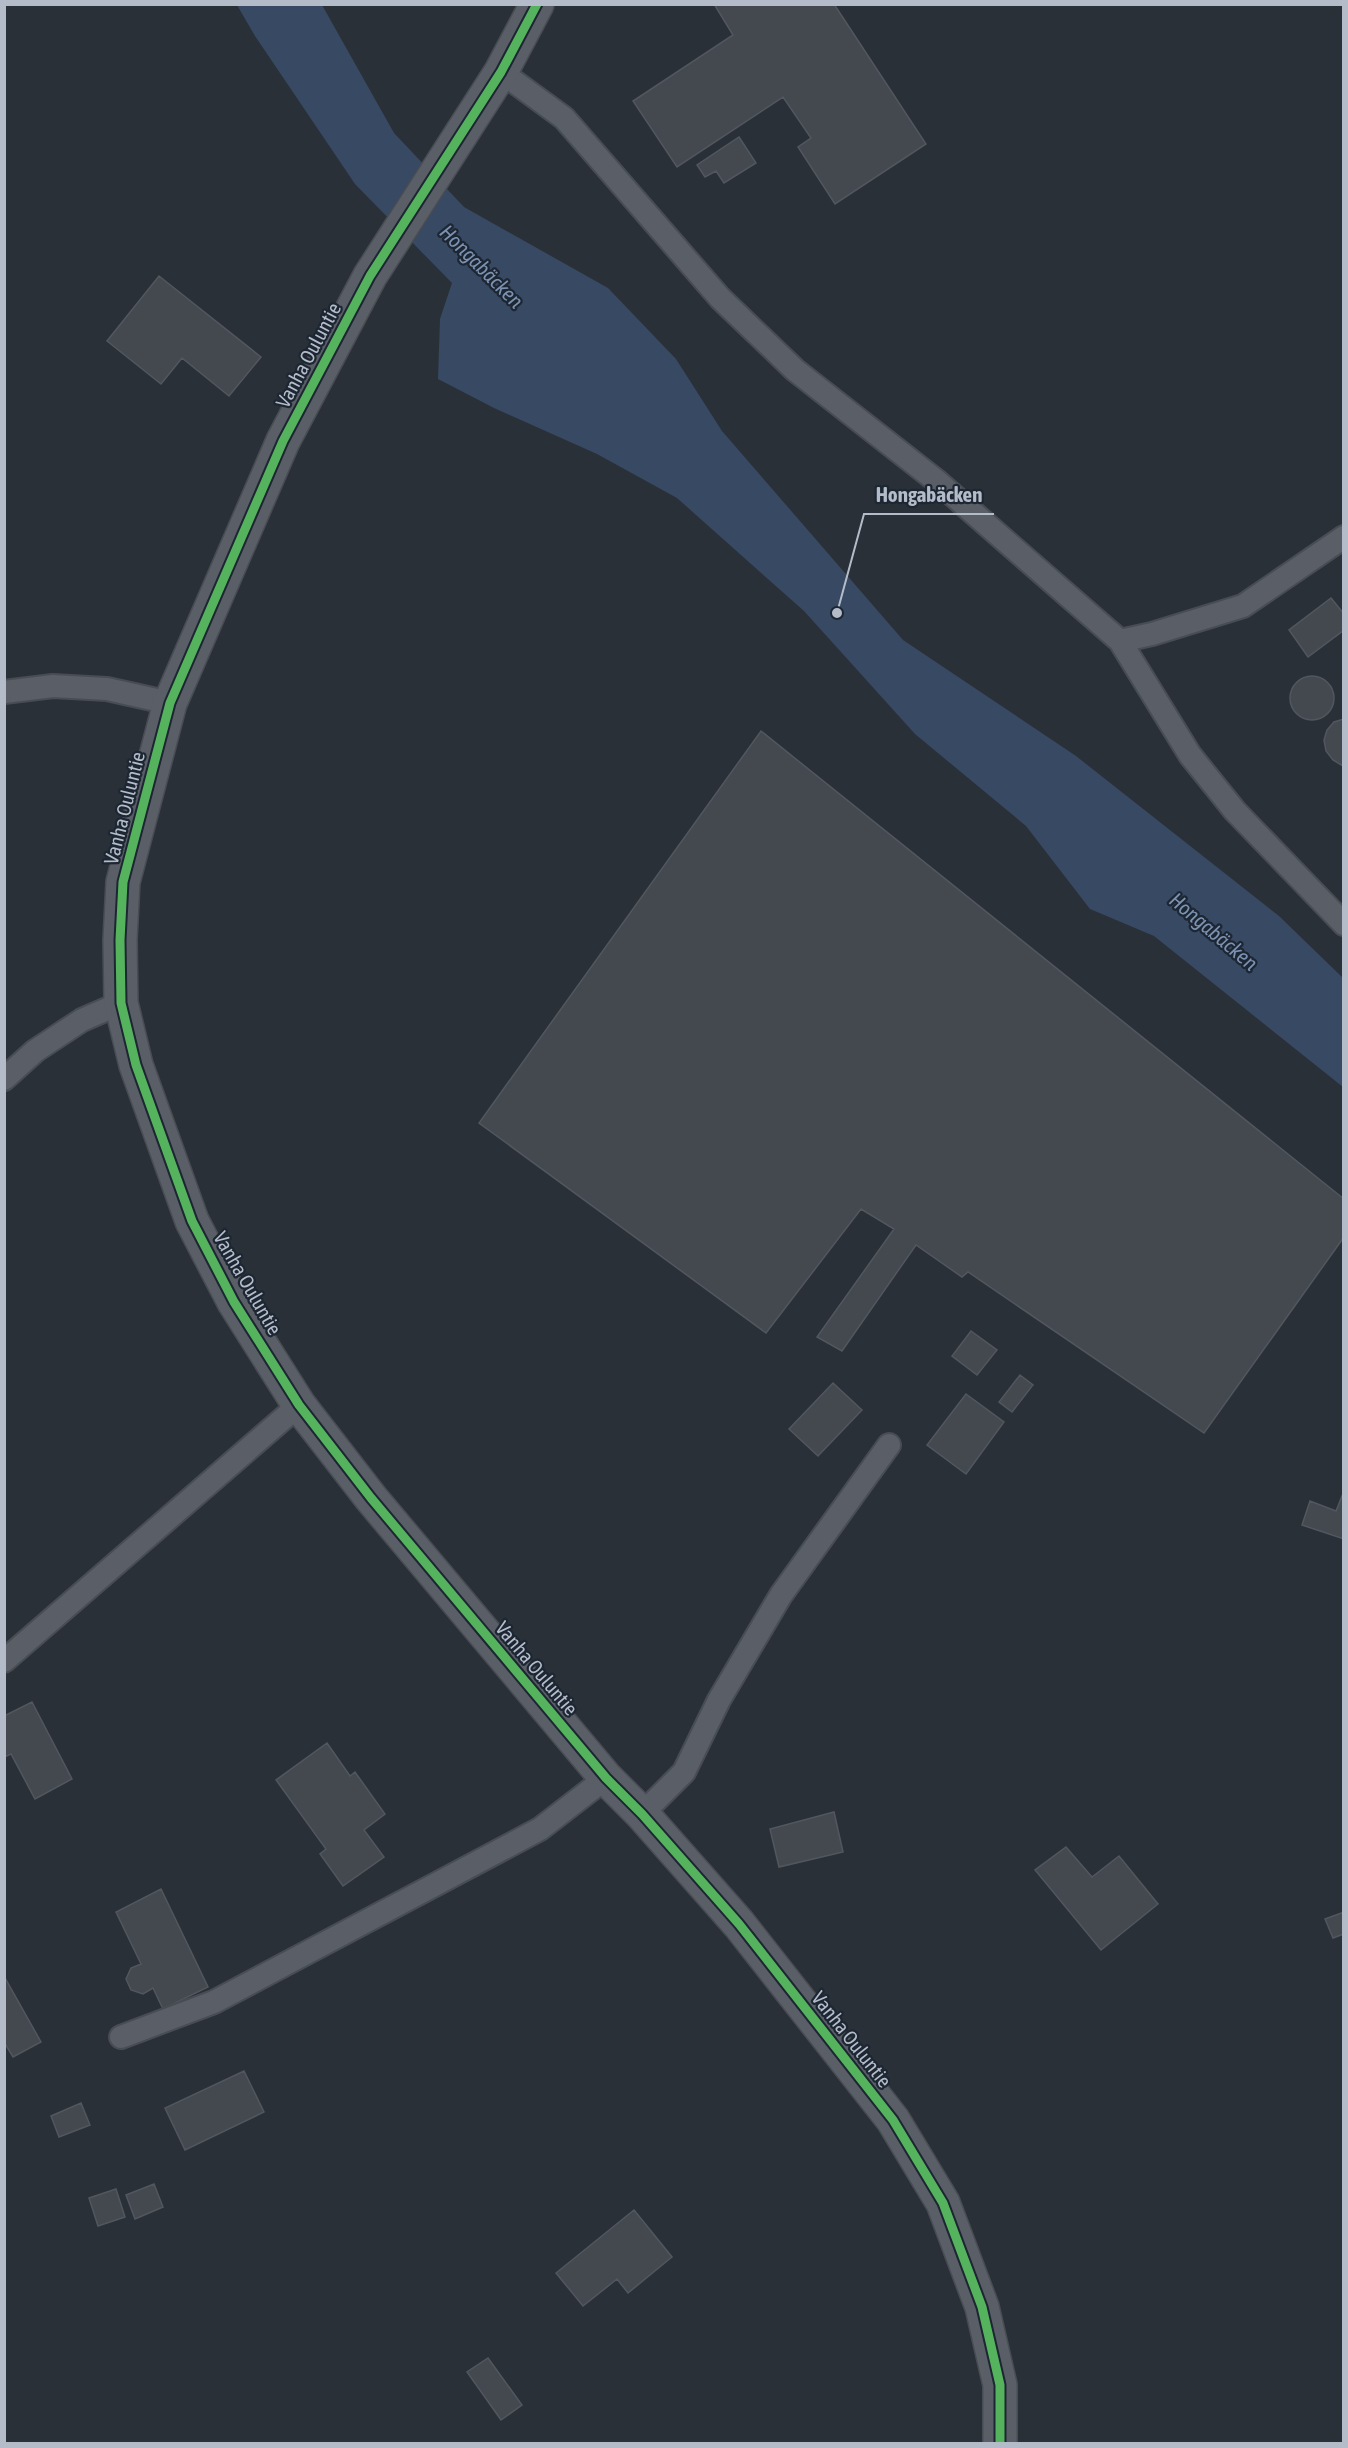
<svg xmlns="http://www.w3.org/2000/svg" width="1348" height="2448" viewBox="0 0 1348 2448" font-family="'Asap Condensed',sans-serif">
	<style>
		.water { fill: #384963 }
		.building { fill: #444950; stroke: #52575f; stroke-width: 1.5 }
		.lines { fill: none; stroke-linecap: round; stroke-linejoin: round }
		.service-casing { stroke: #484c53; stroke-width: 26 }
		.tertiary-casing { stroke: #484c53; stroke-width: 36 }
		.service { stroke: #5a5e66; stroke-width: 22 }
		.tertiary { stroke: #5a5e66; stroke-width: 33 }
		.cycleway-casing { stroke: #1d2633; stroke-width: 13 }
		.cycleway { stroke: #56b35d; stroke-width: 9 }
		.labels { text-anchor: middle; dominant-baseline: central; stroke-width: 4.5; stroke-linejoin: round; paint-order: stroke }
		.street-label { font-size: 20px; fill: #b4bcc9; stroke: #1d2633 }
		.water-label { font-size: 21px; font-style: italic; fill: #7c92b1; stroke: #1d2633 }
		.leader { fill: none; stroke: #b4bcc9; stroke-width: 2 }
		.callout-dot { fill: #b4bcc9; stroke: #1d2633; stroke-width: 2 }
		.callout-label { font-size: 21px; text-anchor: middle; font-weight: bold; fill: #b4bcc9; stroke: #1d2633; stroke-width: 4.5; stroke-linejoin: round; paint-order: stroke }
	</style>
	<rect width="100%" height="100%" fill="#2a3038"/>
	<!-- water -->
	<path class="water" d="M237,5H322L394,133L464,207L608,288L676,359L722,431L903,640L1076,756L1279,916L1343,978V1087L1154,936L1090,909L1026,826L915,734L804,611L677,498L597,454L494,408L438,379L440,319L452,283L355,184L255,36Z"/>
	<!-- building -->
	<path class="building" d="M714,4H834L926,144L835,204L798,147L811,138L783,97L677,167L633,101L733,35Z
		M739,137L756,163L724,183L716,171L705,177L697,165Z
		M159,276L261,357L229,396L182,358L161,384L107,341Z
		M1331,598L1344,614V630L1308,657L1289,630Z
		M1290 698a22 22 0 1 1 44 0a22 22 0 1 1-44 0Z
		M1344,719V766H1343L1333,760L1326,751L1324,740L1327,730L1334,722Z
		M761,731L1344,1199V1237L1204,1433L968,1272L962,1277L916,1245L842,1351L817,1337L894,1229L861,1209L766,1333L479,1123Z
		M971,1331L997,1350L977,1375L952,1356Z
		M1020,1375L1033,1385L1012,1412L999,1402Z
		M833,1383L862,1410L818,1456L789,1429Z
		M966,1394L1004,1422L966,1474L927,1445Z
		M1344,1491V1539L1302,1525L1310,1501L1336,1511Z
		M32,1702L72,1779L35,1799L11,1754L4,1757V1716Z
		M327,1743L350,1776L355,1772L385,1814L364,1830L384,1857L343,1886L320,1854L326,1849L276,1780Z
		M834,1812L843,1852L779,1867L770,1829Z
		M1066,1847L1092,1877L1119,1856L1158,1904L1101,1950L1035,1870Z
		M161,1889L208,1987L163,2009L153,1988L143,1994L131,1990L126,1979L131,1968L141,1964L116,1912Z
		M1344,1912V1934L1333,1938L1325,1919Z
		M4,1976L41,2042L13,2057L4,2042Z
		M244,2071L264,2112L185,2150L165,2108Z
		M81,2103L90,2125L59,2137L51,2116Z
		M154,2184L163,2207L135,2219L126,2195Z
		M116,2189L125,2217L98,2226L89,2198Z
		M634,2210L672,2257L628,2293L617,2279L583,2306L556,2273Z
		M488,2358L522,2405L501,2420L467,2372Z"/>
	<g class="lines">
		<defs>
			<path id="service" d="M501,72L564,118L720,298L795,370L938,482L1120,641L1190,755L1235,811L1344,924
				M1120,641L1152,634L1243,606L1344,537
				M4,692L53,686L107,689L170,703
				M4,1079L35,1051L82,1020L121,1003
				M4,1661L299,1405
				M642,1814L684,1772L719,1700L781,1595L889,1445
				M121,2037L214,2002L540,1829L606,1778"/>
			<path id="tertiary" d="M537,4L501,72L370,276L283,441L170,703L123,882L120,940L121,1003L136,1065L192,1221L234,1302L299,1405L371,1498L606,1778L642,1814L739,1924L893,2120L943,2203L982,2307L1000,2385V2444"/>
		</defs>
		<!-- service casing -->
		<use href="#service" class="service-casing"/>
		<!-- tertiary casing -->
		<use href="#tertiary" class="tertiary-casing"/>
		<!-- service -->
		<use href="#service" class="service"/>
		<!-- tertiary -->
		<use href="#tertiary" class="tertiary"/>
		<defs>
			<path id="cycleway" d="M537,4L501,72L370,276L283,441L170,703L123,882L120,940L121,1003L136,1065L192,1221L234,1302L299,1405L371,1498L606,1778L642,1814L739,1924L893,2120L943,2203L982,2307L1000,2385V2444"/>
		</defs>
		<!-- cycleway casing -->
		<use href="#cycleway" class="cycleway-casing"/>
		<!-- cycleway -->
		<use href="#cycleway" class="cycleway"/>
	</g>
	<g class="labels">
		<!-- street labels -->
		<g class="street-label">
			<text transform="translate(308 355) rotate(-62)">Vanha Ouluntie</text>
			<text transform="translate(124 808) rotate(-76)">Vanha Ouluntie</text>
			<text transform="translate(248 1283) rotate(60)">Vanha Ouluntie</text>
			<text transform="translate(537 1668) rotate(50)">Vanha Ouluntie</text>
			<text transform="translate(852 2039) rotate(52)">Vanha Ouluntie</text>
		</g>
		<!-- water labels -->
		<g class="water-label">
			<text transform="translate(482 266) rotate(45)">Hongabäcken</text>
			<text transform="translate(1214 931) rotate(40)">Hongabäcken</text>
		</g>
	</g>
	<!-- callouts -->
	<path class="leader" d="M837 613L864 514H994"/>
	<circle class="callout-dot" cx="837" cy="613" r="6"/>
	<g class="callout-label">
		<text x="929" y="502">Hongabäcken</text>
	</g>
	<!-- border -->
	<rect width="1348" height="2448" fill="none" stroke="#b4bcc9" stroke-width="12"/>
</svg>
